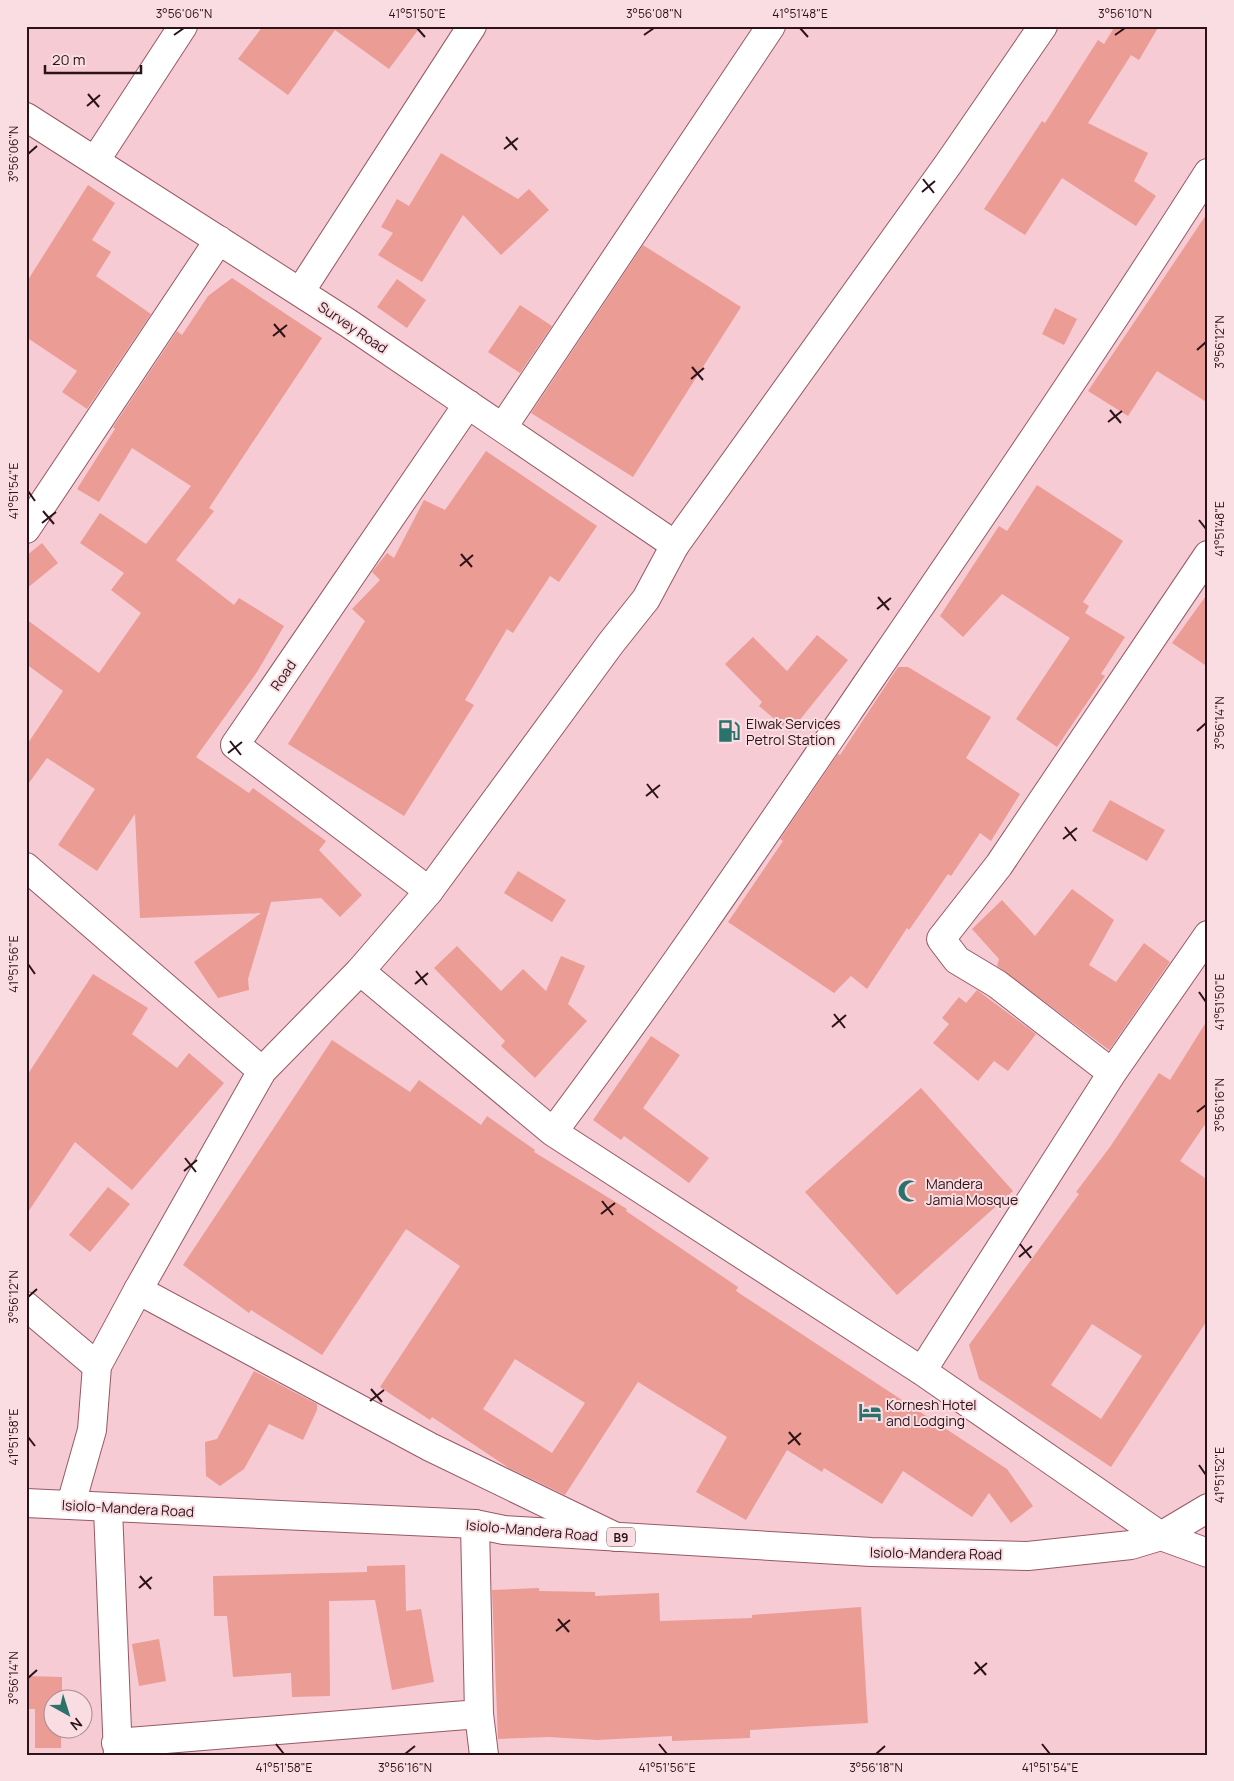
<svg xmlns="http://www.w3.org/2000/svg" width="1234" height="1781" viewBox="0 0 1234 1781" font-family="Manrope,sans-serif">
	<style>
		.building { fill: #eb9c94; fill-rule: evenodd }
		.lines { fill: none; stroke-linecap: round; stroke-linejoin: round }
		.minor-casing { stroke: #975966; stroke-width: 30 }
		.major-casing { stroke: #975966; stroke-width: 30 }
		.highway-casing { stroke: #975966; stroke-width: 30 }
		.minor { stroke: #fff; stroke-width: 28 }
		.major { stroke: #fff; stroke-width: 28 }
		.highway { stroke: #fff; stroke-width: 28 }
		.ticks { fill: none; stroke: #2c1319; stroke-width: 2 }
		.labels { text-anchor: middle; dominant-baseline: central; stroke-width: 4; stroke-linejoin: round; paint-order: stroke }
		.shield { fill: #fadde2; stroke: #6a5055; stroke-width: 1 }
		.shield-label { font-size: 12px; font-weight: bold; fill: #2c1319 }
		.street-label { font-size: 14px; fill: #2c1319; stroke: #fadde2 }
		.poi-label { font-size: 14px; fill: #2c1319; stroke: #fadde2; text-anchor: start }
		.neatline { fill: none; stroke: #2c1319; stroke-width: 2 }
		.ticks-label { font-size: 12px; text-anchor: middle; fill: #2c1319 }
	</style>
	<rect width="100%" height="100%" fill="#f7cbd3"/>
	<!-- building -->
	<path class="building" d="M263,26H421L389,69L335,30L288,95L238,59Z
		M1115,26H1159L1139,60L1131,55L1088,123L1148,153L1134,181L1156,196L1136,226L1062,178L1025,235L984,209L1042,121L1045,123L1098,40L1104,44Z
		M441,153L518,199L529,189L549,210L501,255L463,215L422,282L378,255L393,233L381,227L397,199L409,206Z
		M88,185L115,203L92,240L111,252L96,276L151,314L87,409L62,392L77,371L26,337V283Z
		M1208,212V403L1157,371L1128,416L1088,391Z
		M643,245L741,307L633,477L531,413Z
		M232,278L322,338L209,508L214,511L176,560L234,605L239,598L284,626L257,672L196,757L249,793L253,788L326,841L319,850L362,895L340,917L321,898L271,902L248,979L249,990L218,998L194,962L261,913L140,918L135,814L97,871L58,845L95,789L47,758L26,787V746L63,691L26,664V619L99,673L141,613L111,590L124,573L80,543L100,513L146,544L191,486L132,448L99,502L77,489L115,429L113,427L177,331L182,335L208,296Z
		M397,279L426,300L407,328L377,307Z
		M520,305L552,326L520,373L488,352Z
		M1055,308L1077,319L1064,345L1042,334Z
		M486,451L597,526L559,582L550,576L513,633L507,629L465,700L474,705L404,816L288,744L365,621L352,609L380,580L372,572L387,553L394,558L424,500L445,510Z
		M1037,485L1123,541L1083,602L1089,606L1085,613L1125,637L1101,674L1105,676L1057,747L1016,719L1070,638L1002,594L963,637L940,616L999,526L1007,531Z
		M42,543L58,563L26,589V556Z
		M1208,593V667L1172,643Z
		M817,635L848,660L790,732L759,706L762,702L725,664L753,637L787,671Z
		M898,667H908L991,717L966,758L1020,794L991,841L980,833L951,876L948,874L909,930L907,928L867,989L851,976L834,993L728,922L783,841L780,839L838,754L840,755Z
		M1110,800L1165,830L1147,861L1092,831Z
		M518,871L566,900L552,922L504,893Z
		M1072,889L1114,920L1089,965L1116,982L1144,943L1170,962L1109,1050L997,966L999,959L972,929L1002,900L1035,936Z
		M457,946L501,991L523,969L546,991L561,956L585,966L568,1004L587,1021L535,1078L501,1046L505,1041L434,968Z
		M93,974L148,1008L132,1034L177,1068L189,1053L224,1083L132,1190L75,1142L26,1215V1077Z
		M977,990L1036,1034L1008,1071L994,1061L978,1081L933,1043L949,1024L942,1018L959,997L966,1003Z
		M1208,1019V1120L1180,1161L1208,1180V1319L1111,1467L979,1379L969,1345L1079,1194L1076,1192L1110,1147L1159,1073L1170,1080ZM1092,1324L1142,1356L1101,1419L1051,1385Z
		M651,1036L680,1055L643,1108L709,1158L689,1183L624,1136L621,1140L593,1120Z
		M332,1040L410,1092L419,1080L481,1125L487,1116L535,1150L534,1152L627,1209L626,1211L738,1287L736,1291L1007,1469L1033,1506L1011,1523L989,1493L972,1517L903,1471L882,1504L824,1468L822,1472L787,1450L746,1520L696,1492L727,1437L638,1382L565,1495L509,1468L432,1417L430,1420L380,1387L460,1266L406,1229L322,1355L251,1310L249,1313L183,1265ZM515,1359L585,1403L552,1453L483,1409Z
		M921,1088L1013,1191L897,1295L805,1192Z
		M108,1187L130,1204L90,1252L69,1235Z
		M254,1371L317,1404V1410L303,1440L269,1424L244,1469L220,1486L206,1476L205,1442L217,1439Z
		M405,1565L406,1611L421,1609L434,1682L392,1690L375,1600L329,1601L330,1696L292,1697L291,1673L233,1677L227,1616H214L213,1576L367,1572V1566Z
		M539,1588V1591L595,1592V1596L659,1593L660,1621L752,1618V1615L861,1607L868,1723L750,1730V1738L672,1741V1736L597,1740L549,1737L498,1739L492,1590Z
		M159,1639L166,1681L139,1686L132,1644Z
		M26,1676L62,1677V1698H52V1728H61V1748H35V1709H26Z"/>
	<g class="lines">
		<defs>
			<path id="minor" d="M26,117L348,323L675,545
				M95,161L183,26
				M300,292L472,26
				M503,427L771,26
				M26,529L219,240
				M26,867L262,1071
				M429,891L235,745L468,404
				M360,971L553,1132L922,1371L1161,1536L1208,1553
				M1112,1073L997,984L957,960L941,939L999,865L1208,555
				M553,1132C664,984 767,831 871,678C985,511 1099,344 1208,173
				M138,1290L430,1447L616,1537
				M26,1306L97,1366
				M922,1371L1112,1073L1208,935
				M108,1509L118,1755
				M475,1524L479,1714L484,1755
				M116,1743L479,1714"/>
			<path id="major" d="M71,1504L92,1430L97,1366L138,1290L262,1071L360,971L429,891L611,643L646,599L675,545L949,163L1043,26"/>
			<path id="highway" d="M26,1503L475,1524L504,1530L871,1552L1028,1556L1131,1545L1161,1536L1208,1508"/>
		</defs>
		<!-- minor casing -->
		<use href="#minor" class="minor-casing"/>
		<!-- major casing -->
		<use href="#major" class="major-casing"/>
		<!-- highway casing -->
		<use href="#highway" class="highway-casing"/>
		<!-- minor -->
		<use href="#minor" class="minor"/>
		<!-- major -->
		<use href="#major" class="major"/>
		<!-- highway -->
		<use href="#highway" class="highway"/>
	</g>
	<!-- ticks -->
	<path class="ticks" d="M417,28L425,37M800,28L808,37M174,35L184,28M644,35L654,28M1115,35L1125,28M88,94L99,107M87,106L100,95M506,137L517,150M504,149L518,138M28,154L37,146M923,179L934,193M922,192L935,181M274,324L285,337M273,336L287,325M1197,350L1206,342M692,367L703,380M691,379L704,368M1110,410L1121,423M1108,422L1122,411M28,491L35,501M43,511L54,524M1199,520L1206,529M42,523L56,512M461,554L472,567M460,566L473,555M878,597L889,610M877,609L891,598M1197,731L1206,723M230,741L241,755M228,753L242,742M647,784L658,798M646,796L660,785M1065,827L1076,841M1063,839L1077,828M28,964L35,974M416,971L427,985M415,984L428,973M1199,992L1206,1002M834,1014L845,1028M832,1027L846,1015M1197,1112L1206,1105M185,1158L196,1172M184,1171L197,1160M602,1201L613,1215M601,1214L615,1203M1020,1244L1031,1258M1019,1257L1032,1246M28,1297L37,1289M371,1389L382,1402M370,1401L384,1390M789,1432L800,1445M28,1437L35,1446M788,1444L801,1433M1199,1465L1206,1475M140,1576L151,1589M139,1588L152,1577M558,1619L569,1632M556,1631L570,1620M975,1662L986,1675M974,1674L987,1663M28,1678L37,1670M276,1744L284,1754M659,1744L667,1754M1042,1744L1050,1754M405,1754L415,1746M876,1754L885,1746"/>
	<!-- icons -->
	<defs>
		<symbol id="fuel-bare" viewBox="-9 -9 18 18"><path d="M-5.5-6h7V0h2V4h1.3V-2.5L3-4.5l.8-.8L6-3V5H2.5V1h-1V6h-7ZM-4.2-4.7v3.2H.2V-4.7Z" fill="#2a726b" stroke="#fadde2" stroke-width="2.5" paint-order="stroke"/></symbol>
		<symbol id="mosque-bare" viewBox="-9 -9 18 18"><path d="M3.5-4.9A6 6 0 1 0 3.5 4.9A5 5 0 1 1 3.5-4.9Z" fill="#2a726b" stroke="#fadde2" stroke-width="2.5" paint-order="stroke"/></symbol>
		<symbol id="hotel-bare" viewBox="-9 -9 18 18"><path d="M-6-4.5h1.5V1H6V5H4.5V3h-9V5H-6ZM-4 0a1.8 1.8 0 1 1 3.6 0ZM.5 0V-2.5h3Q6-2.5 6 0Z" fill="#2a726b" stroke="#fadde2" stroke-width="2.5" paint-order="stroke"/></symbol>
	</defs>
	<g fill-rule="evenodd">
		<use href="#fuel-bare" x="713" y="715" width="32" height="32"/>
		<use href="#mosque-bare" x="893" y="1175" width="32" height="32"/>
		<use href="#hotel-bare" x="854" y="1396" width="32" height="32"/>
	</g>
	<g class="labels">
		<!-- shield labels -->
		<rect class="shield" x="607" y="1527.5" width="28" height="19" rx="4"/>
		<g class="shield-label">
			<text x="621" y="1537">B9</text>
		</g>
		<!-- street labels -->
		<g class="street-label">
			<text transform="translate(353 327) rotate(34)">Survey Road</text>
			<text transform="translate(283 675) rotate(-56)">Road</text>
			<text transform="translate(128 1508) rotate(3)">Isiolo-Mandera Road</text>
			<text transform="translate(532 1530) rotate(5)">Isiolo-Mandera Road</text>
			<text transform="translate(936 1553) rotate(1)">Isiolo-Mandera Road</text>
		</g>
		<!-- poi labels -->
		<g class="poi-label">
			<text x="746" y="723">Elwak Services<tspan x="746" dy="16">Petrol Station</tspan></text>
			<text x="926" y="1183">Mandera<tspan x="926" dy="16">Jamia Mosque</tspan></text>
			<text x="886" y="1404">Kornesh Hotel<tspan x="886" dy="16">and Lodging</tspan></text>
		</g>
	</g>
	<!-- border -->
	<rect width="1234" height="1781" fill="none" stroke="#fadde2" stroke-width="55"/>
	<!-- north arrow -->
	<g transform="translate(68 1714) rotate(141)"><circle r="24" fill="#fadde2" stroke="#a88c92"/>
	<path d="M0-4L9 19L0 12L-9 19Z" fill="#2a726b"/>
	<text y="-8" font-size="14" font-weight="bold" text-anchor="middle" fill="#2c1319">N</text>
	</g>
	<!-- scale -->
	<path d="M45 65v8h96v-8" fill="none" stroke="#2c1319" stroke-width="2.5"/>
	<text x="52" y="65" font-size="15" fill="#2c1319" stroke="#fadde2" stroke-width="4" paint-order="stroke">20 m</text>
	<rect x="28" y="28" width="1178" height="1726" class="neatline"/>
	<g class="ticks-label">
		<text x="184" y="18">3°56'06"N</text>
		<text x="417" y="18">41°51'50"E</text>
		<text x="654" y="18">3°56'08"N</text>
		<text x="800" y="18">41°51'48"E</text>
		<text x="1125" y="18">3°56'10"N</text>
		<text transform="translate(14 154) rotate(-90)" y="4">3°56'06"N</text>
		<text transform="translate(1220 342) rotate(-90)" y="4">3°56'12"N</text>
		<text transform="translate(14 491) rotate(-90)" y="4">41°51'54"E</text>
		<text transform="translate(1220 529) rotate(-90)" y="4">41°51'48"E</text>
		<text transform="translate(1220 723) rotate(-90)" y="4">3°56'14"N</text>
		<text transform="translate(14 964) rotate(-90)" y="4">41°51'56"E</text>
		<text transform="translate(1220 1002) rotate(-90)" y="4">41°51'50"E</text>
		<text transform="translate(1220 1105) rotate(-90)" y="4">3°56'16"N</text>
		<text transform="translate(14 1297) rotate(-90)" y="4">3°56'12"N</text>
		<text transform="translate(14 1437) rotate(-90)" y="4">41°51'58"E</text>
		<text transform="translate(1220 1475) rotate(-90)" y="4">41°51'52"E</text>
		<text transform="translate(14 1678) rotate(-90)" y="4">3°56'14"N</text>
		<text x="284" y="1772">41°51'58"E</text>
		<text x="405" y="1772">3°56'16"N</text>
		<text x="667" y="1772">41°51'56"E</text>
		<text x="876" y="1772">3°56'18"N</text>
		<text x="1050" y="1772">41°51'54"E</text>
	</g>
</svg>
